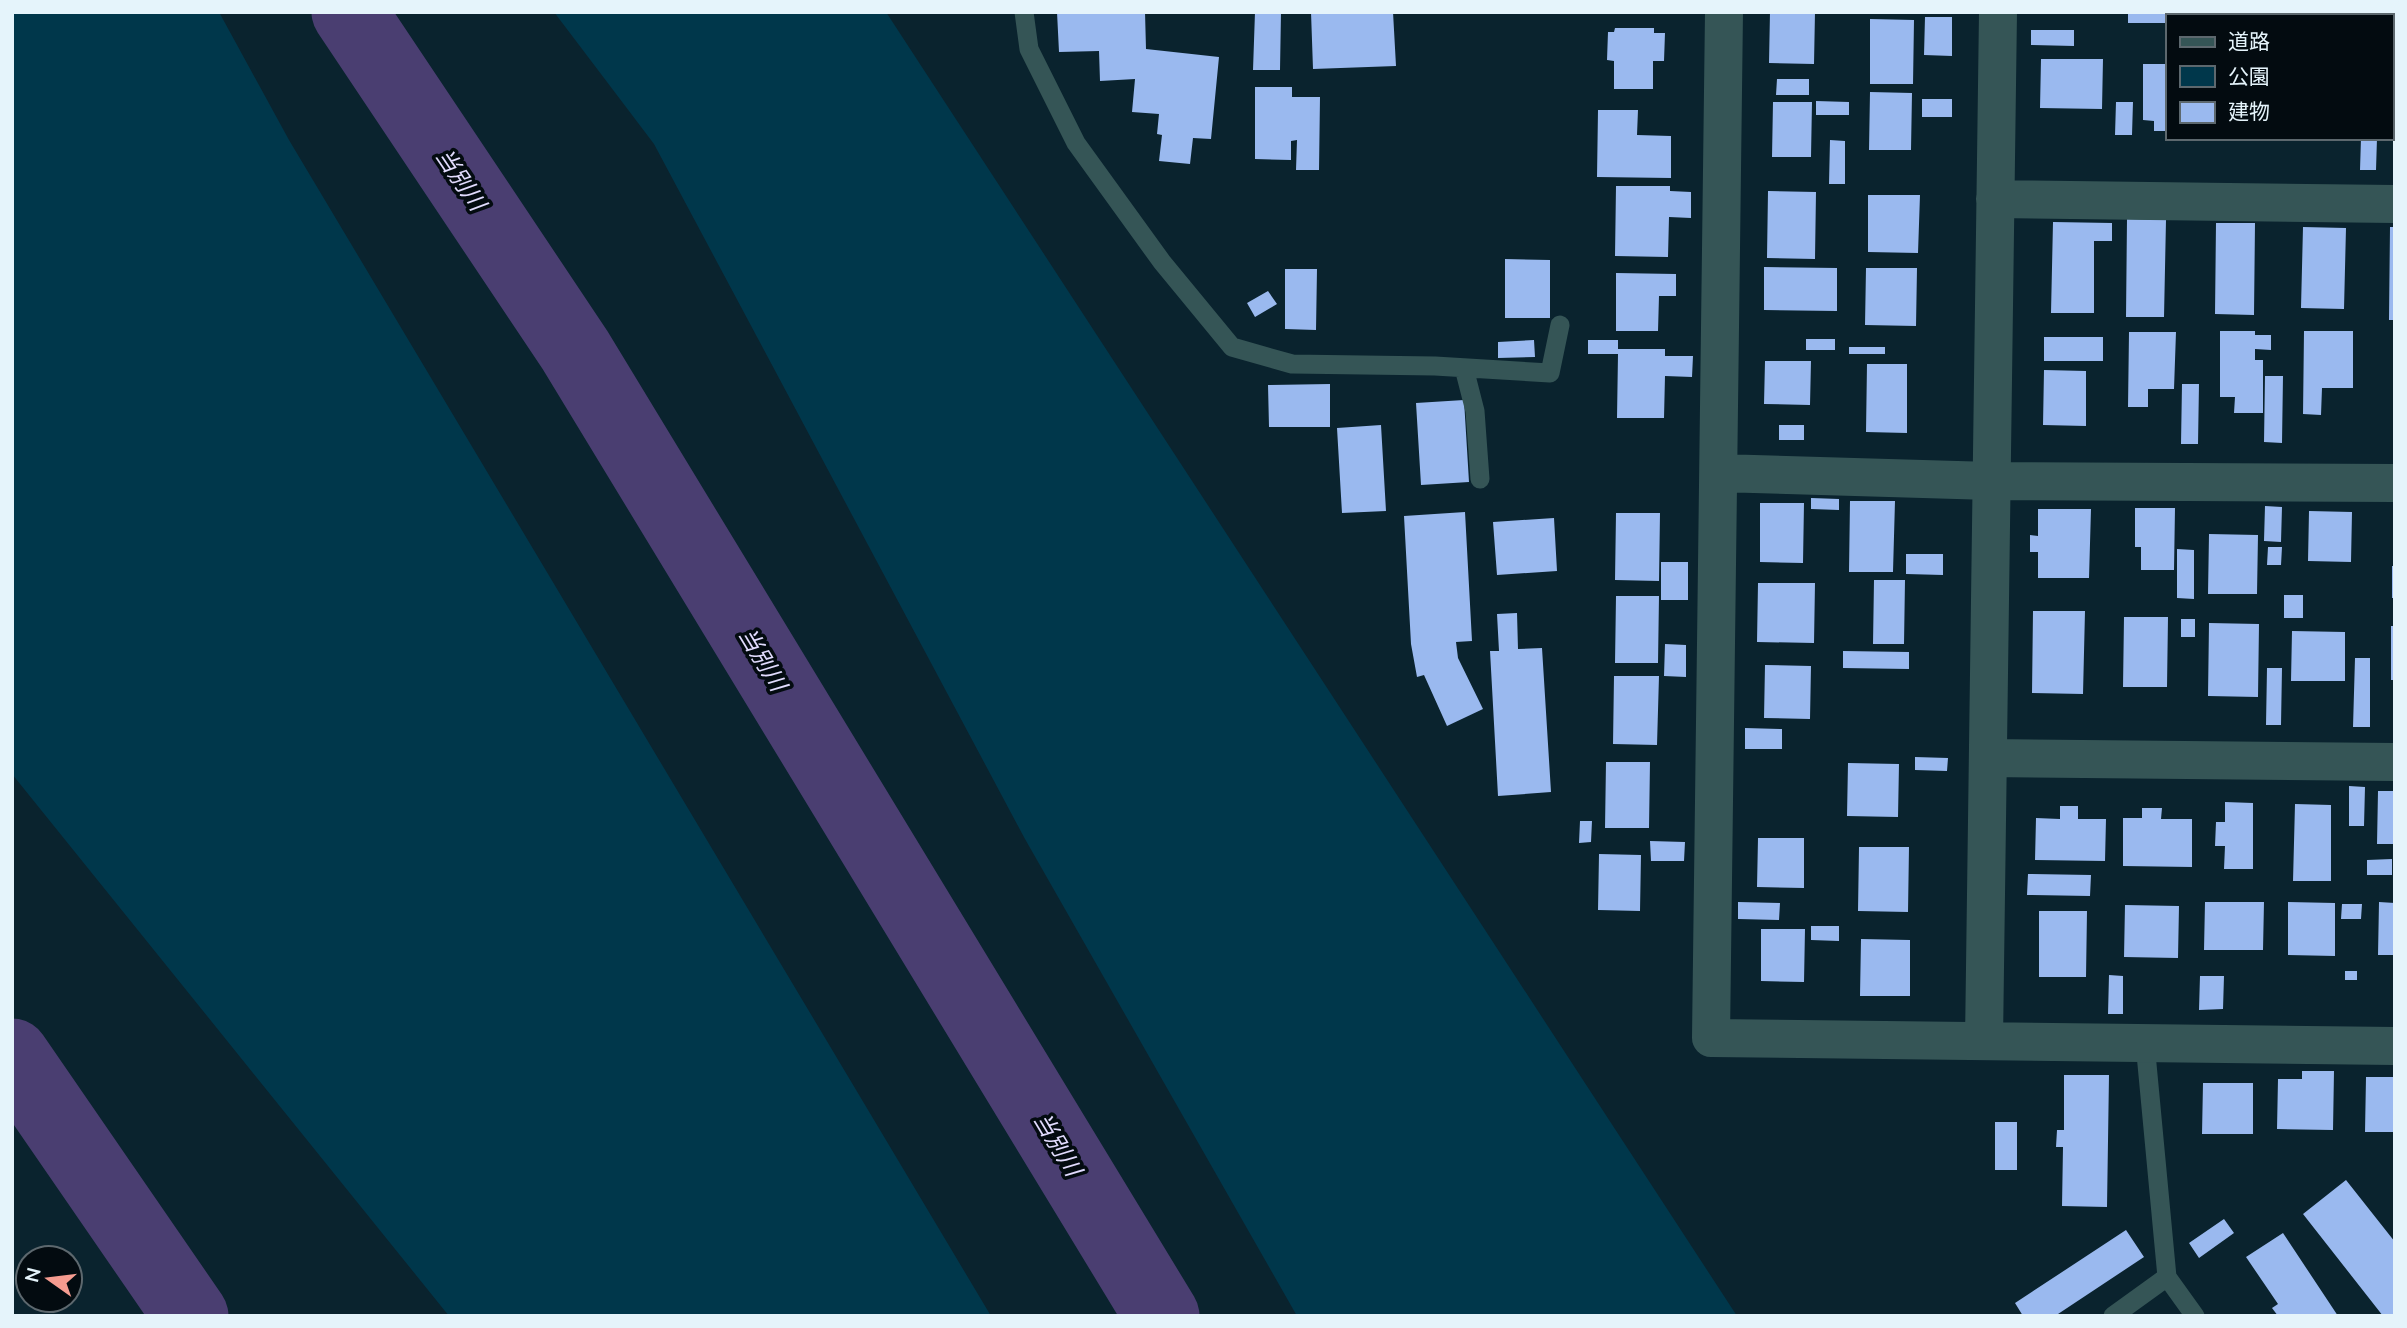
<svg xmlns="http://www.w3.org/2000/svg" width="2407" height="1328" viewBox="0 0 2407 1328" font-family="Mulish,'Noto Sans JP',sans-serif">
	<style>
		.green { fill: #00374b }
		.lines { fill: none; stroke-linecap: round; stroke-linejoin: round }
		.river { stroke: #4a3e71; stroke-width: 75 }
		.building { fill: #9ab9ef }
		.service { stroke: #355556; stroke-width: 19 }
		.minor { stroke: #355556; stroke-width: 38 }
		.labels { text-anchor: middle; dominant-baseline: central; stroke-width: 7; stroke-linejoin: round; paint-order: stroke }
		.water-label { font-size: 23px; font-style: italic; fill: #e2dcfe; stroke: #030b10 }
	</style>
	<rect width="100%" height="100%" fill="#0a232e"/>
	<!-- green -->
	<path class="green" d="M12,12H219L289,140L991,1316H449L12,774Z
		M554,12H886L1737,1316H1297L1025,839L654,144Z"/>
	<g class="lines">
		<!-- river -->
		<path class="river" d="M349,12L575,350L1162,1316
			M12,1056L191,1316"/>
	</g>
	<!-- building -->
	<path class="building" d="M1057,12H1145L1146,49L1219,57L1211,139L1193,138L1190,164L1159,161L1162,135L1157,134L1159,114L1132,112L1135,79L1100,81L1099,51L1059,52Z
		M1255,12H1281L1280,70H1253Z
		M1311,12H1393L1396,66L1313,69Z
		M1770,12H1815L1814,64L1769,63Z
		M2128,12H2183V16H2167V23H2128Z
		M2223,12H2270V16H2223Z
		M2306,12H2349L2348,16H2306Z
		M1925,17H1952V56L1924,55Z
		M1870,19L1914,20L1913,84H1870Z
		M1615,28H1654V33H1665L1664,61H1653V89H1614V61L1607,60L1608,32H1614Z
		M2031,30H2074V46L2031,45Z
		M2041,59H2103L2102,109L2040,108Z
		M2143,64H2167V131H2154V121L2143,120Z
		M1777,79H1809V95H1776Z
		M1255,87H1292V97H1320L1319,170H1296L1297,140L1291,141V160L1255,159Z
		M1870,92L1912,93L1911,150H1869Z
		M1922,99H1952V117H1922Z
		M1816,101L1849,102V115H1816Z
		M1773,102H1812L1811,157H1772Z
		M2116,102H2133L2132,135H2115Z
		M1598,110H1638L1637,135L1671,136V178L1597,177Z
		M2361,138H2377L2376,170H2360Z
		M1830,140L1845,141V184H1829Z
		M1616,186H1670V191L1691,192V218L1669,217L1668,257L1615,256Z
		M1768,191L1816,192L1815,259L1767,258Z
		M1868,195H1920L1918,253L1868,252Z
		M2127,219L2166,220L2164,317H2126Z
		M2053,222L2112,223V241H2094V313H2051Z
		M2216,223H2255L2254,315L2215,314Z
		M2303,227L2346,228L2344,309L2301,308Z
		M2390,227H2395V320H2389Z
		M1505,259L1550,260V318H1505Z
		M1764,267L1837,268V311L1764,310Z
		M1866,268H1917L1916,326L1865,325Z
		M1285,269H1317L1316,330L1285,329Z
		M1616,273L1676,274V296H1659L1658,331H1616Z
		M1268,291L1277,304L1255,317L1247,303Z
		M2220,331H2255V335H2271V350L2255,349V360H2263V413H2234L2235,397H2220Z
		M2304,331H2353V388H2322L2321,415L2303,414Z
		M2129,332H2176L2174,389H2148V407H2128Z
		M2044,337H2103V361H2044Z
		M1806,339H1835V350H1806Z
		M1534,340L1535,357L1498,358V342Z
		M1588,340H1618V349H1665V356H1693L1692,377L1665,376L1664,418H1617L1618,354H1588Z
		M1849,347H1885V354H1849Z
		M1765,361H1811L1810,405L1764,404Z
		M1867,364H1907V433L1866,432Z
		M2044,370L2086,371V426L2043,425Z
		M2265,376H2283L2282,443L2264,442Z
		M1330,384V427H1269L1268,385Z
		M2182,384H2199L2198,444H2181Z
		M1464,400L1469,482L1421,485L1416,403Z
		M1381,425L1386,511L1342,513L1337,428Z
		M1779,425H1804V440H1779Z
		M1811,498L1839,499V510L1811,509Z
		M1850,501H1895L1893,572H1849Z
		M1760,503H1804L1803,563L1760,562Z
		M2265,506L2282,507L2281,542L2264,541Z
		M2135,508H2175L2174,570H2141V547H2135Z
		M2038,509H2091L2089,578H2038V552H2030V535L2038,536Z
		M2309,511L2352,512L2351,562L2308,561Z
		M1465,512L1472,641L1456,642L1458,658L1483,709L1447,726L1424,675L1417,677L1411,644L1404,516Z
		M1616,513H1660L1659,581L1615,580Z
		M1554,518L1557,571L1497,575L1493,522Z
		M2209,534L2258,535L2257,594H2208Z
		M2268,547H2282L2281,565H2267Z
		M2177,549L2194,550V599L2177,598Z
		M1906,554H1943V575L1906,574Z
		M1661,562H1688V600H1661Z
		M2392,566H2395V598H2392Z
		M1874,580H1905L1904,644H1873Z
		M1758,583H1815L1814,643L1757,642Z
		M2284,595H2303V618H2284Z
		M1616,596H1659L1658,663H1615Z
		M2033,611H2085L2083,694L2032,693Z
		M1517,613L1518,649L1542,648L1551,792L1498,796L1490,651H1499L1497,614Z
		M2124,617H2168L2167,687H2123Z
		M2181,619H2195V637H2181Z
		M2209,623L2259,624L2258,697L2208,696Z
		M2391,626H2395V680H2391Z
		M2292,631L2345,632V681H2291Z
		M1665,644L1686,645V677L1664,676Z
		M1843,651L1909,652V669L1843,668Z
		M2355,658H2370V727H2353Z
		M1765,665L1811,666L1810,719L1764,718Z
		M2267,668H2282L2281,725H2266Z
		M1614,676H1659L1657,745L1613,744Z
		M1745,728L1782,729V749H1745Z
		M1915,757L1948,758L1947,771L1915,770Z
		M1606,762H1650L1649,828H1605Z
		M1848,763L1899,764L1898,817L1847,816Z
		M2349,786L2365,787L2364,826H2349Z
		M2378,791H2395V844H2377Z
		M2225,802L2253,803V869H2224L2225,846H2215L2216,822H2225Z
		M2295,804L2331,805V881H2293Z
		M2060,806H2078V819H2106L2105,861L2035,860L2036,818L2060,819Z
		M2142,808H2162L2161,819H2192V867L2123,866V818H2142Z
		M1580,821H1592L1591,842L1579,843Z
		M1758,838H1804V888L1757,887Z
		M1650,841L1685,842L1684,861H1651Z
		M1859,847H1909L1908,912L1858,911Z
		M1599,854L1641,855L1640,911L1598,910Z
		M2392,859V875H2367V860Z
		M2028,874L2091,875L2090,896L2027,895Z
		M1738,902L1780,903L1779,920L1738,919Z
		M2205,902H2264L2263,950H2204Z
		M2288,902L2335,903V956L2288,955Z
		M2379,902L2395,903V955H2378Z
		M2342,904H2362L2361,919H2341Z
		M2125,905L2179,906L2178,958L2124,957Z
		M2039,911H2087L2086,977H2039Z
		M1811,926H1839V941L1811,940Z
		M1761,929H1805L1804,982L1761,981Z
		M1861,939L1910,940V996H1860Z
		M2345,971H2357V980H2345Z
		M2109,975L2123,976V1014H2108Z
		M2200,976H2224L2223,1009L2199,1010Z
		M2302,1071H2334L2333,1130L2277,1129L2278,1079H2302Z
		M2064,1075H2109L2107,1207L2062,1206L2063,1147H2056L2057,1130H2064Z
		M2366,1077H2395V1132H2365Z
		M2203,1083H2253V1134H2202Z
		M1995,1122H2017V1170H1995Z
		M2346,1180L2395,1242V1316H2383L2303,1214Z
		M2224,1219L2234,1233L2199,1258L2189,1243Z
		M2126,1230L2144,1257L2055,1316H2023L2015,1303Z
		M2283,1233L2338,1316H2278L2272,1308L2278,1304L2246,1257Z"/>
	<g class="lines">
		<!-- service -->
		<path class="service" d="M1024,12L1029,49L1076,143L1162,262L1232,347L1292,364L1435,366L1550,373L1560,325
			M1464,368L1475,411L1480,479
			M2167,1277L2195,1316
			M2113,1316L2167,1277L2145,1043"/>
		<!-- minor -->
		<path class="minor" d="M1724,12L1711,1038L2395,1046
			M1995,199L2395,204
			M1719,473L1991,481L2395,483
			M1988,758L2395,762
			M1984,1041L1998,12"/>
	</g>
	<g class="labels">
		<!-- water labels -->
		<g class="water-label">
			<text transform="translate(461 179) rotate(56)">当別川</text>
			<text transform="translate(763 659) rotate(59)">当別川</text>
			<text transform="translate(1058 1144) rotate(59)">当別川</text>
		</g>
	</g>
	<!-- border -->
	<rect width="2407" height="1328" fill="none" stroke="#e5f4fb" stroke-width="28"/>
	<!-- legend -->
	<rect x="2166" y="14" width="228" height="126" fill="#030b10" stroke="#5d686e" stroke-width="2"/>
	<rect x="2180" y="37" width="35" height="10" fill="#355556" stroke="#5d686e" stroke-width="2"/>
	<text x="2228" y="49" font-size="21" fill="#e5f4fb">道路</text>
	<rect x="2180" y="66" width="35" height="21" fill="#00374b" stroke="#5d686e" stroke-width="2"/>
	<text x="2228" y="84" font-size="21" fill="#e5f4fb">公園</text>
	<rect x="2180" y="102" width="35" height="21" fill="#9ab9ef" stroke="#5d686e" stroke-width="2"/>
	<text x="2228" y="119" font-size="21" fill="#e5f4fb">建物</text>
	<!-- north arrow -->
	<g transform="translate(49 1279) rotate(284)"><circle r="33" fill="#030b10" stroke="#5d686e" stroke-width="2"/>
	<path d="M0-5L12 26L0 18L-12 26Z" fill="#f59c90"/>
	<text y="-10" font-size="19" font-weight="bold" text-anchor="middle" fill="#e5f4fb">N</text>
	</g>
</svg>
